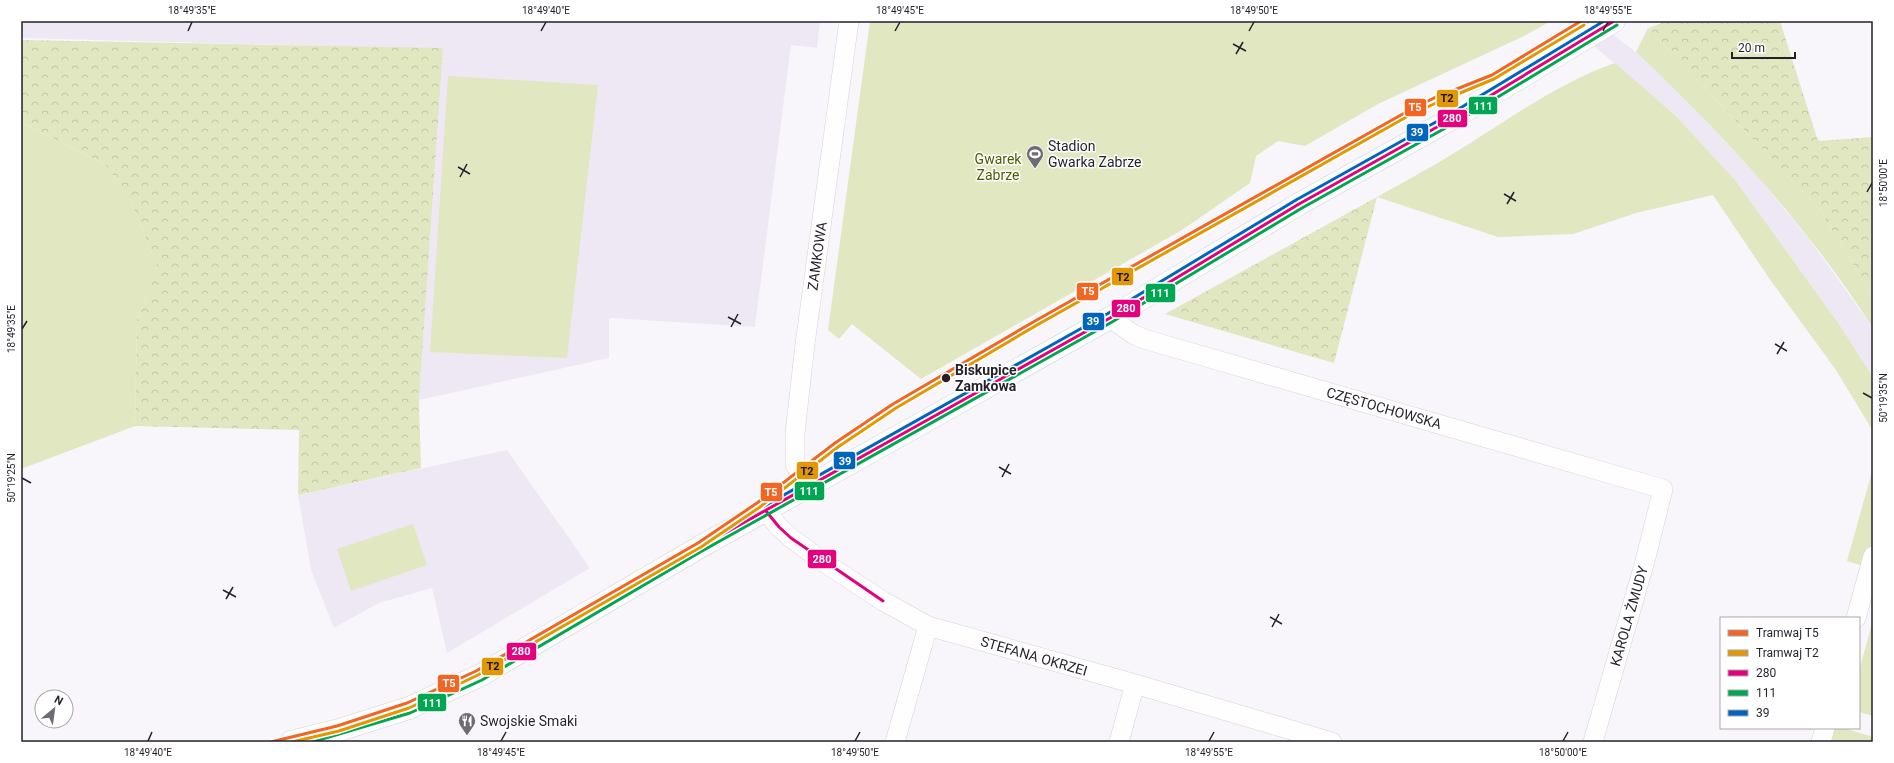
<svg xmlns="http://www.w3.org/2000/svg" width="1894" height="763" viewBox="0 0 1894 763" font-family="Roboto,sans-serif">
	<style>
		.built { fill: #eee8f4 }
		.green { fill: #e0e7c1 }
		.forest { fill: url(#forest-crowns) }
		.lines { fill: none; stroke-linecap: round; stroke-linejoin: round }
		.street-casing { stroke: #d5d1da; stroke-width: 20 }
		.secondary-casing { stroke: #d5d1da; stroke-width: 23 }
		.street { stroke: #fefefe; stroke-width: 19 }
		.secondary { stroke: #fefefe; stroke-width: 22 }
		.bus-1-casing { stroke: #fff; stroke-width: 6 }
		.bus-2-casing { stroke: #fff; stroke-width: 6 }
		.bus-3-casing { stroke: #fff; stroke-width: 6 }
		.bus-1 { stroke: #e5007d; stroke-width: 3 }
		.bus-2 { stroke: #00a651; stroke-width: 3 }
		.bus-3 { stroke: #0065bd; stroke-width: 3 }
		.tram-1-casing { stroke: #fff; stroke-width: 6 }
		.tram-2-casing { stroke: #fff; stroke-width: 6 }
		.tram-1 { stroke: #f26522; stroke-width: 3 }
		.tram-2 { stroke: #e29804; stroke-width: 3 }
		.ticks { fill: none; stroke: #251f2b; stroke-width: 1.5 }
		.stop-dot { fill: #251f2b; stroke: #fff; stroke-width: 1.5 }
		.labels { text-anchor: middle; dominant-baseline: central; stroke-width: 3; stroke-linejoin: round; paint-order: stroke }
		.poi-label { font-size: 14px; fill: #251f2b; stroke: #fff; text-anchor: start }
		.park-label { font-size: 14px; fill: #505a00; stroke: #fff }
		.street-label { font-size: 14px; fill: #251f2b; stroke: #fff }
		.stop-label { font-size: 14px; font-weight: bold; fill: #251f2b; stroke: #fff; text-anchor: start }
		.line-badge { stroke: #fff; stroke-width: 1.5 }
		.badge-label { font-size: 11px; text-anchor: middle; font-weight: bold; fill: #fff }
		.pale-badge-label { font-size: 11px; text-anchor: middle; font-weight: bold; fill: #111 }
		.neatline { fill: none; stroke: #251f2b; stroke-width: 1.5 }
		.ticks-label { font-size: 10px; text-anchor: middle; fill: #251f2b }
	</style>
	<defs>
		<pattern id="forest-crowns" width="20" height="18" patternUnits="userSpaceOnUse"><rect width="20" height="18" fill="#e0e7c1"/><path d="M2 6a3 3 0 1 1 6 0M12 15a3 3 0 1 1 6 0" fill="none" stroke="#c0c6a6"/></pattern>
	</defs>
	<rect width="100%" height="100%" fill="#f8f6fb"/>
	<!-- built -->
	<path class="built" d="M21,21H820L817,48L791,45L755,327L609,318V358L419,400L443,49L21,38Z
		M1565,21H1595L1636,52L1687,100L1759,178L1810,240L1873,328V377L1839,324L1735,180L1676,116Z
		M507,450L590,568L447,653L432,588L379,603L334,628L311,570L298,495Z"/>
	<!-- green -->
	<path class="green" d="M870,21H1551L1524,36L1378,104L1305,146L1278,141L1256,156L1250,183L1182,230L921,379L852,324L839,339L828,330Z
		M1648,28L1820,210L1873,297V328C1808,226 1724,135 1636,52Z
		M1615,63L1676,116L1735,180L1839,324L1873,377V431L1836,370L1771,281L1713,195L1636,213L1573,234L1498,237L1377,197C1409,179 1441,162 1472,142C1518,113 1563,81 1615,63Z
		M448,76L598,85L567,358L430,352Z
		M21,122L106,165L132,204L158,268L137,320L135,426L21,469Z
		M1873,468V569L1847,561Z
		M413,524L427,565L351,591L337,549Z
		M1873,620V716L1859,712V671Z
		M1834,728H1843L1873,737V742H1830Z"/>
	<!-- forest -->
	<path class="forest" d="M1667,21H1780L1818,141L1873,137V297L1820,210L1648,28Z
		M21,40L443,48L419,400L421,468L298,495L299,430L135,426L137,320L158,268L132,204L106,165L21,122Z
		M1377,197L1334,363L1165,314Z"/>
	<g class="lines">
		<defs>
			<path id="street" d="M1110,318L1133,334L1144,339L1663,489L1645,561L1593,742
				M807,488L795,464V433L805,344L849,21
				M766,511L779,527L791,538L825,563L883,601L928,626L1135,684L1332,742
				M1856,618L1873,556
				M895,742L928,626
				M1119,742L1135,684
				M1821,742L1825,728"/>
			<path id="secondary" d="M291,742L339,730L409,708L479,676L700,547L1110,318L1299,204L1455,117L1614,21"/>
		</defs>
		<!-- street casing -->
		<use href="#street" class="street-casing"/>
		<!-- secondary casing -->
		<use href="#secondary" class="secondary-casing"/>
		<!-- street -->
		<use href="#street" class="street"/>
		<!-- secondary -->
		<use href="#secondary" class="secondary"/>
		<defs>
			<path id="bus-1" d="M766,511L779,527L791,538L883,601
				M291,742L339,730L409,708L479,676L700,547L1110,318L1299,204L1455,117L1614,21"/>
			<path id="bus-2" d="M312,742L410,713L482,680L702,551L1112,322L1302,208L1458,121L1617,25"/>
			<path id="bus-3" d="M290,737L338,725L407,703L477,672L698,543L1107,314L1296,200L1452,113L1604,21"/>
		</defs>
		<!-- bus-1 casing -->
		<use href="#bus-1" class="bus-1-casing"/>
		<!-- bus-2 casing -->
		<use href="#bus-2" class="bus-2-casing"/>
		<!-- bus-3 casing -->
		<use href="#bus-3" class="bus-3-casing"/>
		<!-- bus-1 -->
		<use href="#bus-1" class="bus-1"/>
		<!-- bus-2 -->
		<use href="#bus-2" class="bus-2"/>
		<!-- bus-3 -->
		<use href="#bus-3" class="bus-3"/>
		<defs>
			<path id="tram-1" d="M271,742L337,726L407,703L476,671L698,543L757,503L835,443L893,404L1035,321L1408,111L1434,98L1492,75L1581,21"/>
			<path id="tram-2" d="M292,742L339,731L409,708L478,675L701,547L760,507L838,447L896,408L1037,325L1410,115L1436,103L1494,79L1584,25"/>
		</defs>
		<!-- tram-1 casing -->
		<use href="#tram-1" class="tram-1-casing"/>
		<!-- tram-2 casing -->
		<use href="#tram-2" class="tram-2-casing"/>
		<!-- tram-1 -->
		<use href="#tram-1" class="tram-1"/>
		<!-- tram-2 -->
		<use href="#tram-2" class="tram-2"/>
	</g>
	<!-- ticks -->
	<path class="ticks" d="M188,31L192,22M541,31L546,22M895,31L900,22M1249,31L1254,22M1603,31L1608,22M1233,44L1246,51M1236,54L1243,42M458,167L470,174M460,177L467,164M1867,192L1872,183M1504,194L1516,201M1507,204L1514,192M728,317L741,324M731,327L738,314M22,329L27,321M1775,344L1787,351M1777,354L1784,342M1863,393L1872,398M999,467L1011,474M1002,477L1009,464M22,478L31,483M223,590L236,597M226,599L233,587M1270,617L1282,624M1272,627L1279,614M148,741L152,732M501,741L506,732M855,741L860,732M1209,741L1214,732M1563,741L1568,732"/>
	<!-- icons -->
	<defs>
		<symbol id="stadium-pin" viewBox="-11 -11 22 30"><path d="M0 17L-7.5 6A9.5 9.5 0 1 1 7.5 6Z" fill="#6f6a74" stroke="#fff"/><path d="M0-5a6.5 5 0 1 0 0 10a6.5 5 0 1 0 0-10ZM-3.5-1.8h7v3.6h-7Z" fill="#fff"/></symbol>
		<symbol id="restaurant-pin" viewBox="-11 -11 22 30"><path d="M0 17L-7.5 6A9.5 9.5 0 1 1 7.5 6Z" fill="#6f6a74" stroke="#fff"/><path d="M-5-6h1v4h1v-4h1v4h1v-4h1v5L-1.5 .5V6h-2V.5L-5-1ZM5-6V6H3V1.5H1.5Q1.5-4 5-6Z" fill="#fff"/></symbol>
	</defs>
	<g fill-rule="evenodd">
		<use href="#stadium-pin" x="1025" y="144" width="20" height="27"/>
		<use href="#restaurant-pin" x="457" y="711" width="20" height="27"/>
	</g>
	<!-- markers -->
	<circle class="stop-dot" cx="946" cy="378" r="5"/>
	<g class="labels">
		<!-- poi labels -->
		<g class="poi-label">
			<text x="1048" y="146">Stadion<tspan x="1048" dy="16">Gwarka Zabrze</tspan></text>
			<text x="480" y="721">Swojskie Smaki</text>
		</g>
		<!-- park labels -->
		<g class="park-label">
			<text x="998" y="159">Gwarek<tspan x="998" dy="16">Zabrze</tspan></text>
		</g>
		<!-- street labels -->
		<g class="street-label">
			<text transform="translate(817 256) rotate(-82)">ZAMKOWA</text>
			<text transform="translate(1384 408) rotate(16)">CZĘSTOCHOWSKA</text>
			<text transform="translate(1629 616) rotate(-74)">KAROLA ŻMUDY</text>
			<text transform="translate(1034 656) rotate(16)">STEFANA OKRZEI</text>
		</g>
		<!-- stop labels -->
		<g class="stop-label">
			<text x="955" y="370">Biskupice<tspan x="955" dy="16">Zamkowa</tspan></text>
		</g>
	</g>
	<g class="line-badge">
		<rect x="1436" y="89" width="23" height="19" rx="4" fill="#e29804"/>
		<rect x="1468" y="96" width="30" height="19" rx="4" fill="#00a651"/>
		<rect x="1404" y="98" width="23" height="19" rx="4" fill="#f26522"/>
		<rect x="1437" y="109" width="31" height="19" rx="4" fill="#e5007d"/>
		<rect x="1406" y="123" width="23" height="19" rx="4" fill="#0065bd"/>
		<rect x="1111" y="267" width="23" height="19" rx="4" fill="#e29804"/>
		<rect x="1076" y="282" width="23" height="19" rx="4" fill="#f26522"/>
		<rect x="1145" y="283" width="31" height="20" rx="4" fill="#00a651"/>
		<rect x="1111" y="299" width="30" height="19" rx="4" fill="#e5007d"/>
		<rect x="1082" y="312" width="23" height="19" rx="4" fill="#0065bd"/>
		<rect x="833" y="451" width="23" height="19" rx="4" fill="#0065bd"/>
		<rect x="796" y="461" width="23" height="19" rx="4" fill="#e29804"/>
		<rect x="794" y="481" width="31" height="20" rx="4" fill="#00a651"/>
		<rect x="760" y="482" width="23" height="20" rx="4" fill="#f26522"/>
		<rect x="807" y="549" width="30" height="20" rx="4" fill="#e5007d"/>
		<rect x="506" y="642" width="31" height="19" rx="4" fill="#e5007d"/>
		<rect x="481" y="657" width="23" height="19" rx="4" fill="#e29804"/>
		<rect x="437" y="674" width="23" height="19" rx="4" fill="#f26522"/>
		<rect x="417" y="693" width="30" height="19" rx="4" fill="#00a651"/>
	</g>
	<g class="badge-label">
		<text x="1483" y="110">111</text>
		<text x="1415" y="111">T5</text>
		<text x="1452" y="122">280</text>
		<text x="1417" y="136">39</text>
		<text x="1088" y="295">T5</text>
		<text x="1160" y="297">111</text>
		<text x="1126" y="312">280</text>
		<text x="1093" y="325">39</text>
		<text x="845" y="465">39</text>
		<text x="809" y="495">111</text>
		<text x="771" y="496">T5</text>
		<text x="822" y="563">280</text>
		<text x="521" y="655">280</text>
		<text x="449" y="687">T5</text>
		<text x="432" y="707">111</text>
	</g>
	<g class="pale-badge-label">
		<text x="1447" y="102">T2</text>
		<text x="1123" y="281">T2</text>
		<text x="807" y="475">T2</text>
		<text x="493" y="670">T2</text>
	</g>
	<!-- border -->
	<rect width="1894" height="763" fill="none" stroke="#ffffff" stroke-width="44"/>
	<!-- legend -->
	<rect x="1720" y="617" width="140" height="112" fill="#ffffff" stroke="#a8a5aa"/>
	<rect x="1728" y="630" width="20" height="6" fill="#f26522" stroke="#a8a5aa"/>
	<text x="1756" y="637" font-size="12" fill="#251f2b">Tramwaj T5</text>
	<rect x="1728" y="650" width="20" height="6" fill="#e29804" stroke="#a8a5aa"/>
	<text x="1756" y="657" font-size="12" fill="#251f2b">Tramwaj T2</text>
	<rect x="1728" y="670" width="20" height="6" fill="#e5007d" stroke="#a8a5aa"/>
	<text x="1756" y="677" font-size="12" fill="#251f2b">280</text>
	<rect x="1728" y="690" width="20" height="6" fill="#00a651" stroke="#a8a5aa"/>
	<text x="1756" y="697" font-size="12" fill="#251f2b">111</text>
	<rect x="1728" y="710" width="20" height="6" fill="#0065bd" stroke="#a8a5aa"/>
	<text x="1756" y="717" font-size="12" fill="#251f2b">39</text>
	<!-- north arrow -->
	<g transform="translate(54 709) rotate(29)"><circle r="19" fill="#ffffff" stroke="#a8a5aa"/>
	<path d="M0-3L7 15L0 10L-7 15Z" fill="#6f6a74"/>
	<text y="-6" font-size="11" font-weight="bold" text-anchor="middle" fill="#251f2b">N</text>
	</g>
	<!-- scale -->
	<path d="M1732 52v6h63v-6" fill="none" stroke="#251f2b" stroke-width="2"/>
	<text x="1738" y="52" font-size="12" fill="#251f2b" stroke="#ffffff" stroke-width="3" paint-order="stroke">20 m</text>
	<rect x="22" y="22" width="1850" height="719" class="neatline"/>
	<g class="ticks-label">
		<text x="192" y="14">18°49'35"E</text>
		<text x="546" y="14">18°49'40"E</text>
		<text x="900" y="14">18°49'45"E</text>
		<text x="1254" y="14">18°49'50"E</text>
		<text x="1608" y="14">18°49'55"E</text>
		<text transform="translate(1883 183) rotate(-90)" y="4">18°50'00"E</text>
		<text transform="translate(11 329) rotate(-90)" y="4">18°49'35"E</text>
		<text transform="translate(1883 398) rotate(-90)" y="4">50°19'35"N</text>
		<text transform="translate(11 478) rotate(-90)" y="4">50°19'25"N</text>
		<text x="148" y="756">18°49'40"E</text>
		<text x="501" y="756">18°49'45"E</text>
		<text x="855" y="756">18°49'50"E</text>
		<text x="1209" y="756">18°49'55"E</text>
		<text x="1563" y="756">18°50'00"E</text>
	</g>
</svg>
